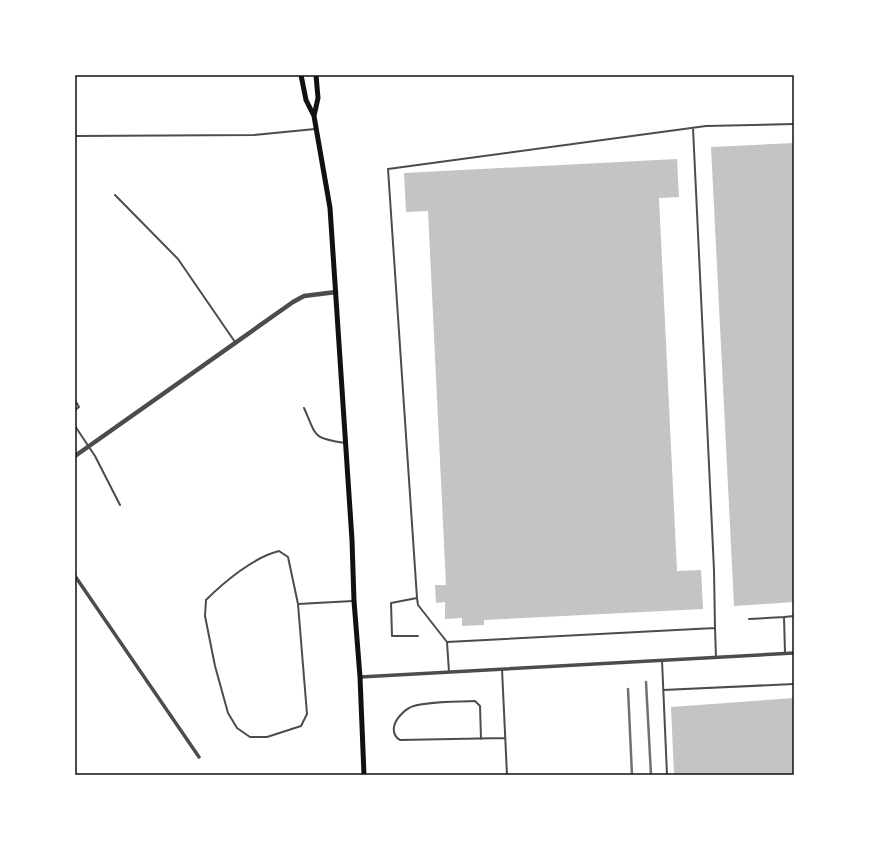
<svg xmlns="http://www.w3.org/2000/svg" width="869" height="850" viewBox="0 0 869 850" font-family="'Playfair Display',serif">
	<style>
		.building { fill: #c4c4c4 }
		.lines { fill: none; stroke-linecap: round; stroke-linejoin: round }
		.service { stroke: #4c4c4c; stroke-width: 2 }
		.minor { stroke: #4c4c4c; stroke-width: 3.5 }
		.tertiary { stroke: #4c4c4c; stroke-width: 4.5 }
		.secondary { stroke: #111; stroke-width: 5 }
		.rail { stroke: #707070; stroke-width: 2.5 }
		.neatline { fill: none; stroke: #111; stroke-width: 1.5 }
	</style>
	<rect width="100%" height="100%" fill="#fff"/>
	<!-- building -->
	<path class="building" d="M794,143V602L734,606L711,147Z
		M677,159L679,197L659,198L677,571L701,570L703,609L484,620V625L462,626V618L445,619V602L436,603L435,585H446L428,211L406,212L404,173Z
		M794,698V775H674L671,707Z"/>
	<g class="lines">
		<!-- service -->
		<path class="service" d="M693,128L714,570L715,628
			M75,136L254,135L315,129
			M115,195L178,259L235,342
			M75,400L79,407L75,410
			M304,408C317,437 312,438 345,443
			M75,426L95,456L120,505
			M417,598L391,603L392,636H418
			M298,604L307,714L301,726L267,737H250L237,728L228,713L215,666L205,616L206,600C224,582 254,557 279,551L288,557L298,604L353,601
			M749,619L784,617
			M447,642L715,628L716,657
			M785,653L784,617L794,616
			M662,660L667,775
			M502,669L507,775
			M449,672L447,642L418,605L417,598L388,169L706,126L794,124
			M663,690L794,684
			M481,739L480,706L475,701C460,702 420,701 409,708C403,711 395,720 394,727C393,733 395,737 400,740L505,738"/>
		<!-- minor -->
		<path class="minor" d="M75,576L199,757
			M360,677L794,653"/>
		<!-- tertiary -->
		<path class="tertiary" d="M75,456L293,302L304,296L336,292"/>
		<!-- secondary -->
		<path class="secondary" d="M301,75L306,100L314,116L330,208L352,540L354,601L360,677L364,775
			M314,116L318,98L316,75"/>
		<!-- rail -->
		<path class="rail" d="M646,682L651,775
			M628,689L632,775"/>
	</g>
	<!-- border -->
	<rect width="869" height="850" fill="none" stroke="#ffffff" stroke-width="152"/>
	<rect x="76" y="76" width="717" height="698" class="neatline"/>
</svg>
